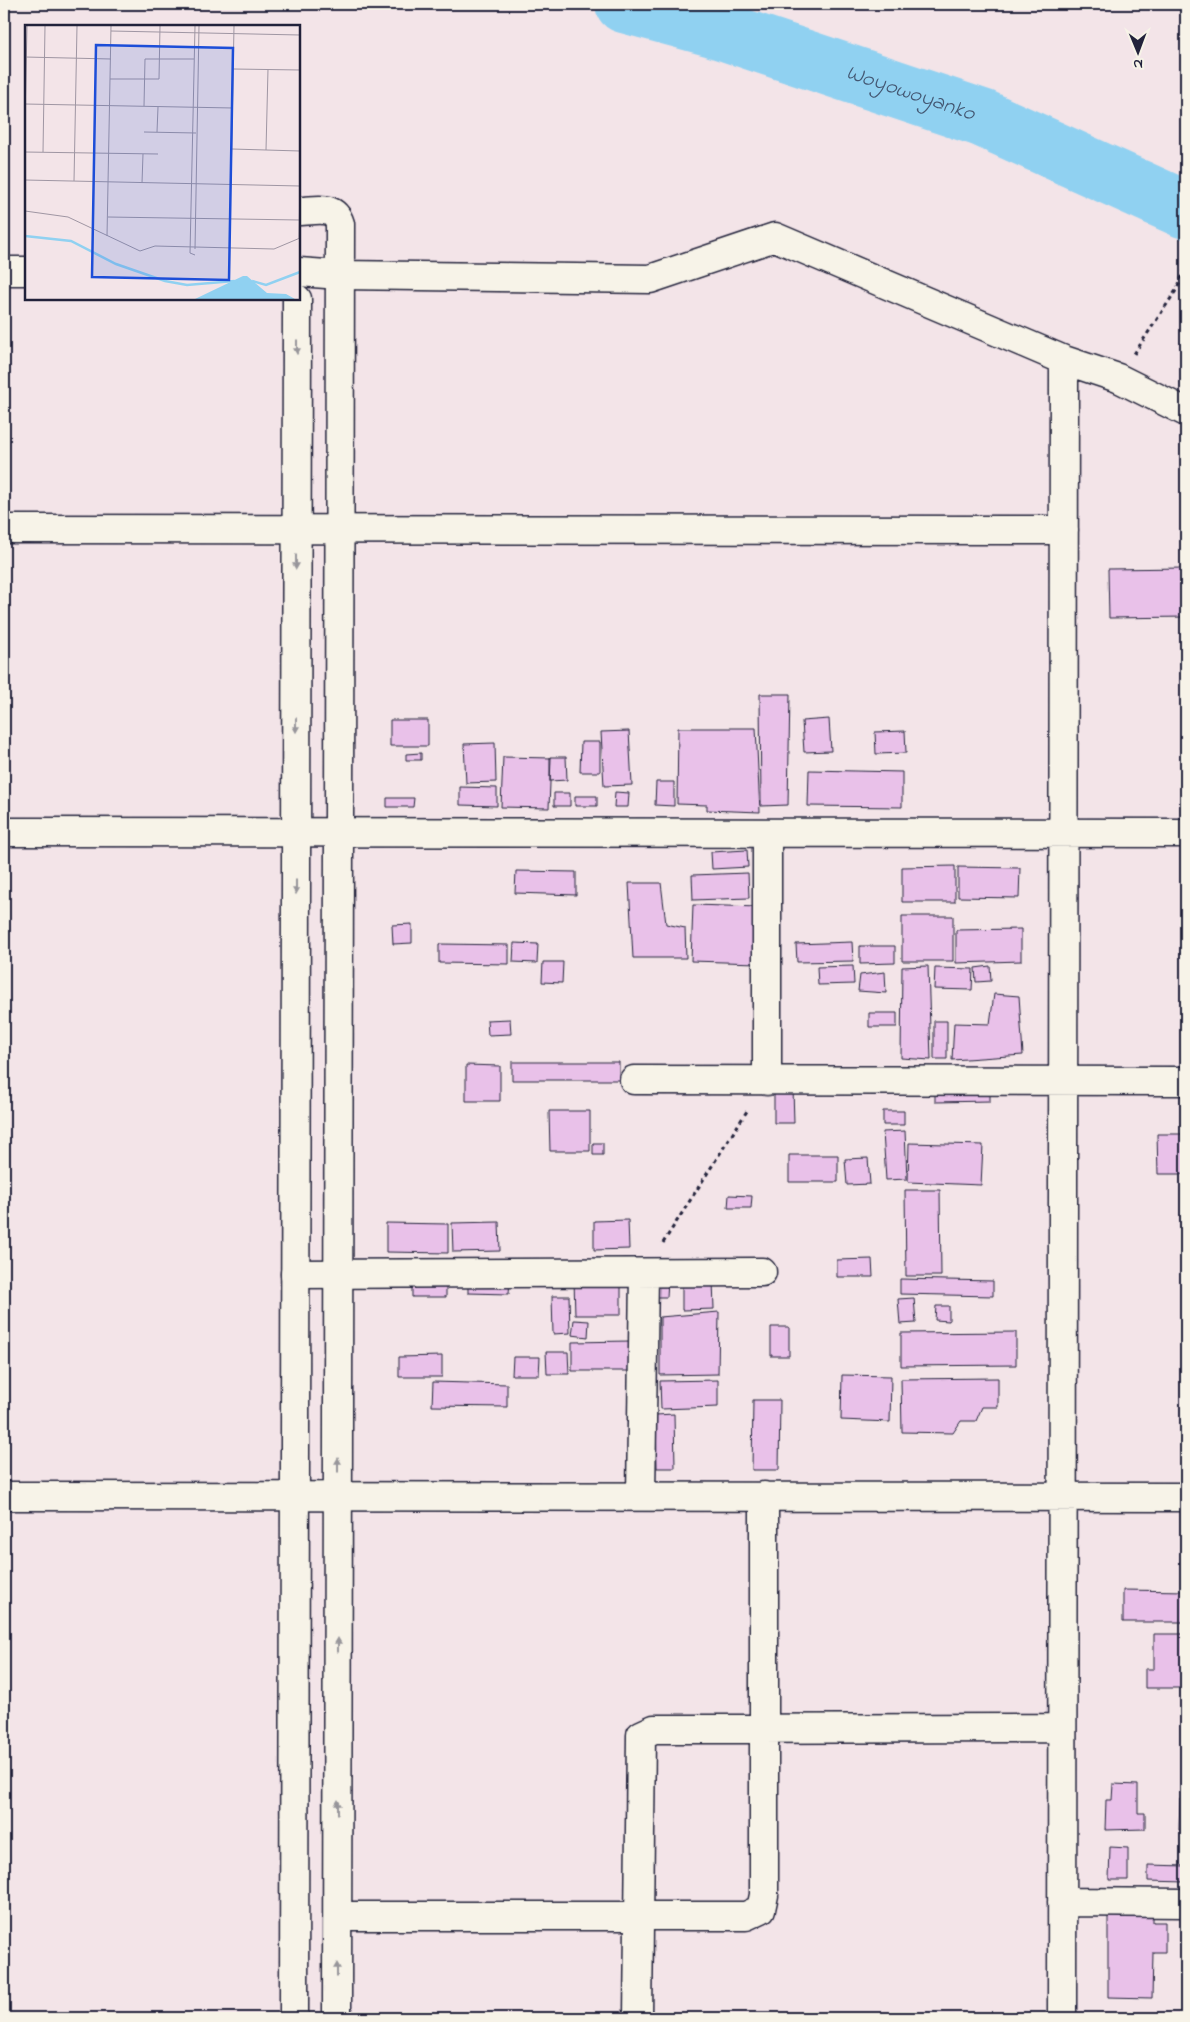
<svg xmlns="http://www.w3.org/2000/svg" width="1190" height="2022" viewBox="0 0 1190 2022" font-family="'Indie Flower',sans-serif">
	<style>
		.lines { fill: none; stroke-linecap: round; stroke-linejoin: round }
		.river { stroke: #90d1f1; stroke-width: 58 }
		.building { fill: #e9c1e9; stroke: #22223b }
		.street-casing { stroke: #22223b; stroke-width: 31 }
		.secondary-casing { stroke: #22223b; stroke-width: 31 }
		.path { stroke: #22223b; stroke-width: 3; stroke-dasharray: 4 4; stroke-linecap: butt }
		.street { stroke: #f7f3e8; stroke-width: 28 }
		.secondary { stroke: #f7f3e8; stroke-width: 28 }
		.oneway { fill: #97959a }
		.labels { text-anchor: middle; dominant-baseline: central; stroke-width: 4.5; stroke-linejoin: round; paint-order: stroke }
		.water-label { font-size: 22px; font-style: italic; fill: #435772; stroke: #f7f3e8 }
		.inset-river { fill: none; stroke: #90d1f1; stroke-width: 2.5 }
		.inset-road { fill: none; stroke: #9f96a3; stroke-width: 1 }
		.view { fill: #1d4ed8; fill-opacity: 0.15; stroke: #1d4ed8; stroke-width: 2.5 }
		.inset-edge { fill: none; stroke: #22223b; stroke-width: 2.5 }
	</style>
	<rect width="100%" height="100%" fill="#f3e4e8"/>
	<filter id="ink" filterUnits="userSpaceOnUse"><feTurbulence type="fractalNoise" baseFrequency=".02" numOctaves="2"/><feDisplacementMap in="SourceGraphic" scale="10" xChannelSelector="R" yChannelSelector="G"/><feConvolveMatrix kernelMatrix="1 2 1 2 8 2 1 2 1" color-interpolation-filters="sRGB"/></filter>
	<g filter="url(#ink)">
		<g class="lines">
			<!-- river -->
			<path class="river" id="s1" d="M624,4L713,28L982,118L1186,210"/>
		</g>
		<!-- building -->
		<path class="building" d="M1186,568V617L1109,618L1108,569Z
			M760,694H790L788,805L761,806Z
			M829,719L831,751L804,752L802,721Z
			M390,720H428V746H390Z
			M678,728H756L760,812L707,810V805L677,804Z
			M629,731L632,785L604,786L601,732Z
			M905,731L906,753L876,754L875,732Z
			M581,742H600V772H580Z
			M495,743L496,782L466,783L464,744Z
			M421,753V760H406V754Z
			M503,757L551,758L549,808L501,807Z
			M550,757H566L567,780L550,781Z
			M809,770L902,772V807L808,806Z
			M656,782H674V806L655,805Z
			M460,787L497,788V806L460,805Z
			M615,792L629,793L628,807H614Z
			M554,793H570V806H554Z
			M575,796H597V806H575Z
			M387,798H414L413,807H387Z
			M747,850L748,867L712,869L711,852Z
			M955,866V902H902V867Z
			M958,867L1020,868L1019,898L958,897Z
			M516,871L576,872V895L515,893Z
			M748,873L749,898L693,900L692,875Z
			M629,883H661L666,924L685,928L686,958H633Z
			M693,905L759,907L757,963L691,961Z
			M902,916H953V961H902Z
			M412,924V943L393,944L392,925Z
			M1021,929V961L956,963V930Z
			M852,942L853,961L797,962L796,944Z
			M514,943L538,944L537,963L513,962Z
			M439,944L509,945V964L439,963Z
			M860,946H895V963L860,964Z
			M543,962H563L562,983L542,982Z
			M853,966L854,984L818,985L817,967Z
			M928,966L931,1060L901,1058L902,967Z
			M990,966L991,981L976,982L975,968Z
			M935,968L973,969L972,990L934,989Z
			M885,972L886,993L858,991L860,975Z
			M994,994L1019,996L1023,1055L952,1060L954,1023L990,1024Z
			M869,1013H897V1027H869Z
			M510,1019L511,1034L488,1035L487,1020Z
			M934,1021H947V1059H934Z
			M512,1062H619V1080H512Z
			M466,1065L500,1066V1101H466Z
			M990,1086V1101L935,1102V1088Z
			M774,1089H793L794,1123H774Z
			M549,1111H590V1151H550Z
			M883,1111H904V1125H883Z
			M905,1131L907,1179L886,1180L883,1132Z
			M1157,1134H1186V1174H1158Z
			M593,1143H603V1155H593Z
			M909,1143L983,1145L981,1185L908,1182Z
			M789,1155H838V1182H789Z
			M868,1158L870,1184L847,1185L845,1159Z
			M905,1190H940L941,1276H906Z
			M729,1195L752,1196L751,1208H728Z
			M628,1220L629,1249L594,1250V1221Z
			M499,1222L500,1251L453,1252L452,1223Z
			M386,1223L448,1224V1253L386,1252Z
			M872,1259L873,1277H837V1260Z
			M412,1278L446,1279V1297H412Z
			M510,1278L509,1294L468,1293V1279Z
			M900,1279L993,1281V1296L900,1294Z
			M574,1280L621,1281V1315H575Z
			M656,1280H668L667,1297H656Z
			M713,1281L714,1309L682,1310V1282Z
			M552,1296H569L570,1333L553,1334Z
			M914,1298L916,1323L900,1324L898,1299Z
			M936,1306H949V1321L935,1320Z
			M719,1312L718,1374L660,1375V1317Z
			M574,1320L589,1321L588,1337L572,1335Z
			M771,1327H789V1356H771Z
			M1016,1332V1365L901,1366V1333Z
			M630,1341L631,1371H572V1342Z
			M546,1352H568L569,1374H547Z
			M442,1356V1377H399V1357Z
			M513,1357H540L539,1375H512Z
			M842,1375L891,1376L890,1422L841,1420Z
			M998,1378V1407H982L976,1421H961L953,1433L902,1432L901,1379Z
			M718,1380V1407L661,1409L660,1381Z
			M433,1382L507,1384V1407L432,1406Z
			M753,1400H780L779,1470H752Z
			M674,1414L675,1468H657L656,1415Z
			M1123,1590L1186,1591V1622H1123Z
			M1154,1634H1186V1688H1145V1669H1154Z
			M1113,1784L1138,1785V1813H1145V1829L1105,1830L1106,1800H1112Z
			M1180,1799H1186V1830H1179Z
			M1110,1847L1128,1848V1880H1109Z
			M1148,1865L1186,1866V1882L1148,1881Z
			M1108,1905H1153V1922H1165V1952H1153L1152,1998L1108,1997Z"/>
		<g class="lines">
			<defs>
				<path id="street" d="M4,271H26
					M299,272L340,275L650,279L775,237L1064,360L1118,378L1186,412
					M4,529L1064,530
					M4,832L1186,833
					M767,833V1081
					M634,1080L1186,1081
					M295,1274L762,1272
					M4,1496L1186,1497
					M641,1496L644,1273
					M1062,1902L1186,1903
					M338,1916H746L761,1909L764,1895V1496
					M638,2018L641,1735L654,1729L1062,1728
					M1062,2018L1064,360"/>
				<path id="secondary" d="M299,211C317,211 334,204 340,224L337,2018
					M294,2018L297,299"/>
			</defs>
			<!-- street casing -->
			<use href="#street" class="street-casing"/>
			<!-- secondary casing -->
			<use href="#secondary" class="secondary-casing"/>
			<!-- path -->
			<path class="path" d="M1134,354L1177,289L1186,267
				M663,1243L747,1111"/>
			<!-- street -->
			<use href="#street" class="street"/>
			<!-- secondary -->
			<use href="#secondary" class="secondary"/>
		</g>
		<!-- one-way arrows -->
		<defs><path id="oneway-solid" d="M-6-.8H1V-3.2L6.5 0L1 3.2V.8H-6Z" transform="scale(1.25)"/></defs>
		<g class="oneway">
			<use href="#oneway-solid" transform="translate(297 347) rotate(90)"/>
			<use href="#oneway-solid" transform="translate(296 562) rotate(90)"/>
			<use href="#oneway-solid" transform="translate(296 725) rotate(90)"/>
			<use href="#oneway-solid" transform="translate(296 887) rotate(90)"/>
			<use href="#oneway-solid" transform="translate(338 1465) rotate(-90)"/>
			<use href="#oneway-solid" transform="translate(338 1645) rotate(-90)"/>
			<use href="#oneway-solid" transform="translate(338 1807) rotate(-90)"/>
			<use href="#oneway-solid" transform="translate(337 1970) rotate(-90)"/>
		</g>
	</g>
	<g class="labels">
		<!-- water labels -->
		<g class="water-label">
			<text stroke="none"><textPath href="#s1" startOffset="300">Woyowoyanko</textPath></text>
		</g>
	</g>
	<!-- overview -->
	<g transform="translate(25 25)">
		<rect width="275" height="275" fill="#f3e4e8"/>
		<path d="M218,251H222L242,268L261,269L270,274H170Z" fill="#90d1f1"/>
		<path class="inset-river" d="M0,211L46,216L91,239L140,256L162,260L209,256L216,261M227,256L241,260L275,247"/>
		<path class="inset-road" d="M170,1L165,228L170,230M86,6L275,10M0,32L86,34M208,44L275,45M85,54H134L135,1M0,79L208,83M119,81L120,34H169M0,95L2,1M119,107L171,108M132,107L133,82M207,124L275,126M241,125L243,44M0,127L133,129M18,127L20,1M0,155L275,161M49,156L52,1M117,158L118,129M206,159L209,1M0,186L43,192L115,226L130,221L249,224L275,213M83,192L274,195M82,211L86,1M274,214L275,152M170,224L174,1"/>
		<path class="view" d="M71,20L208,23L204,255L67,252Z"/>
		<rect width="275" height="275" class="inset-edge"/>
	</g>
	<!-- margin -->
	<rect width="1190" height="2022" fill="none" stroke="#f7f3e8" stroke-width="20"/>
	<rect x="10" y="10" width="1170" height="2002" fill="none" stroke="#22223b" stroke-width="2" filter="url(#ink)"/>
	<!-- north arrow -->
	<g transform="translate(1138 52) rotate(179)" stroke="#f7f3e8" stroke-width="4" paint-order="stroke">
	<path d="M0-4L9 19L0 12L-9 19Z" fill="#22223b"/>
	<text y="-8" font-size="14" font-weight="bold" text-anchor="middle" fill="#22223b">N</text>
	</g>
</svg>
